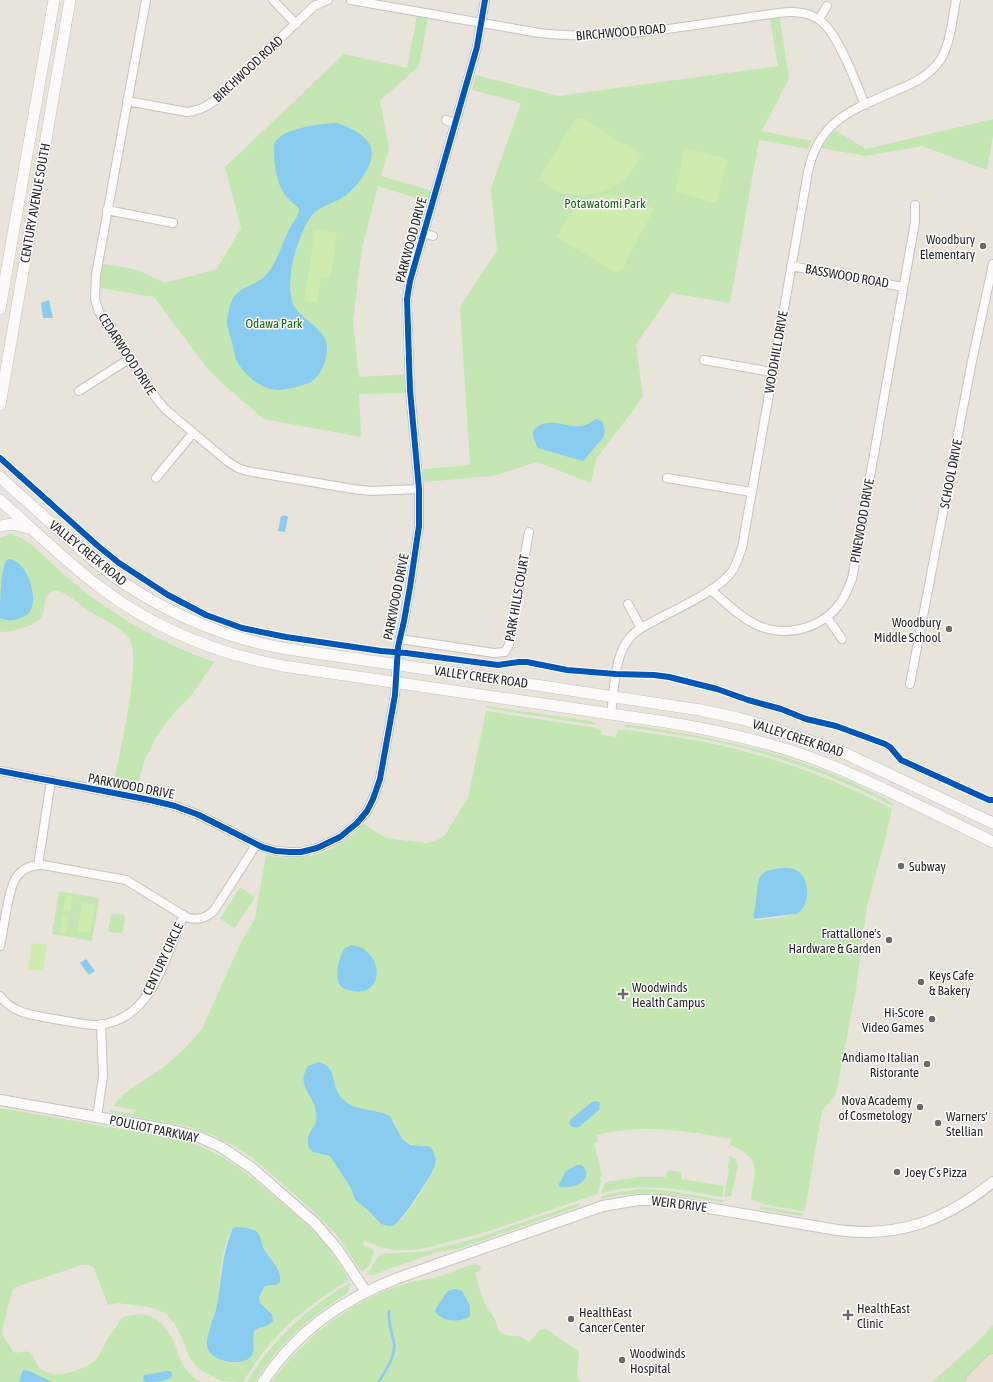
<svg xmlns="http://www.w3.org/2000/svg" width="993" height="1382" viewBox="0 0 993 1382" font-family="'Asap Condensed',sans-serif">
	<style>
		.green { fill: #c3e6b2; fill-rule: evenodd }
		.pitch { fill: #cfebaf }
		.water { fill: #8acbf0 }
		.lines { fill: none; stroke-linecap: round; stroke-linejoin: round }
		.stream { stroke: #8acbf0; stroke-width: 2.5 }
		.minor-casing { stroke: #c5c3c3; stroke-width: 10 }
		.tertiary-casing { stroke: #c5c3c3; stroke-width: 12 }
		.secondary-casing { stroke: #c5c3c3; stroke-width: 12 }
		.motorway-casing { stroke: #c4c2bf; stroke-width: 16 }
		.minor { stroke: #fcfbfa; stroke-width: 8 }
		.tertiary { stroke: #fcfbfa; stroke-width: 10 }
		.secondary { stroke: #fcfbfa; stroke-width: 11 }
		.motorway { stroke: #e8ded2; stroke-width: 15 }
		.cycleway-casing { stroke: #fff; stroke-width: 8 }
		.cycleway { stroke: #0057b8; stroke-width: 6 }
		.poi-dot { fill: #6b6a67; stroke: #fff; stroke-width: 1.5 }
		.labels { text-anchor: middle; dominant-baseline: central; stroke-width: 3; stroke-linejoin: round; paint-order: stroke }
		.street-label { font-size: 13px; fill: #282828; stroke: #fff }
		.park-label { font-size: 13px; fill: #1c6a14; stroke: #fff }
		.poi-label { font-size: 13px; fill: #282828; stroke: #fff; text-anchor: start }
	</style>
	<rect width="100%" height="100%" fill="#e8e4dc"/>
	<!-- green -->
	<path class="green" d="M418,11L429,13L419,66L380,101L389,149L381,176L436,192L432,203L378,186L362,248L353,321L359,377L409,374L410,393L359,394L361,437L264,419L224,385L208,369L154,297L94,287L98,263L138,270L164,283L217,269L241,228L225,167L344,54L407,68Z
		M779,13L789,78L762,131L812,141L808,149L759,140L730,303L672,293L636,344L643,397L596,459L591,483L537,462L493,476L424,482L423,469L470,465L460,307L497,250L491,189L521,103L472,90L476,75L558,96L778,66L769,14Z
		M993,119V136L987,170L922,146L866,156L821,148L835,130L866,149Z
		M9,534C27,536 45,558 58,569C104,611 156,641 214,662L190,697L173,714L158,734L145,759L136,791L113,787C118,759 142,660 130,640C121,626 101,619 88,610C80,605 63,589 54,591C41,594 46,608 42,616C37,626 10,632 0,632V538Z
		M487,706L591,721L596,724L595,725L486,708Z
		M486,711L596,728L601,730L602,735L616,737L618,730H625C648,733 671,736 694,740C763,753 830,776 892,809L886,836L867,906L856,989L837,1089L835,1095L822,1111L805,1211L768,1205L751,1200C753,1172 765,1159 730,1145L731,1139C682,1130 645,1124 596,1135L598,1142L594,1143L602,1176L600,1177L601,1182L597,1194L489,1231L430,1247L410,1250H396L384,1248L364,1241L363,1245L373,1249L374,1253L369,1266L362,1272L336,1234L311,1209L254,1159L236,1147L212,1135L190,1127L110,1112L111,1110L133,1114L136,1110L113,1106L125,1093L164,1067L185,1048L202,1029L242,940L255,919L266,855C305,863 336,853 364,824L386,838L425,843C433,842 439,840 445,835L468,798ZM774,869L796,870C804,876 806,882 806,891C806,896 806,902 804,907C799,918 769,918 758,920L753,919L761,875L765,872ZM393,1120C402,1140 401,1146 425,1145L435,1166C427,1183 409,1215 393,1226L381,1224L369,1211Z
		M625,725H631C721,738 814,757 894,804L893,806C839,778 781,756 722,743C690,736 657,731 625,727Z
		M240,887L255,897L235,928L220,919Z
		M59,891L99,898L92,941L52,934Z
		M115,914L124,915L125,917L123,931L121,933L110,932L108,930L111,915Z
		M0,1108L173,1138C217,1148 241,1168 274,1196C292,1211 310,1226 325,1244C334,1255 341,1267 349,1280C303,1308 271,1335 243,1382L221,1381L199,1369L189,1357L183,1341L175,1324L165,1313L149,1307L117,1303L108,1305L94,1268L89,1265H82L16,1287L12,1291L2,1331L3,1336L14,1352C19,1354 25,1349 31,1353C34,1355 34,1359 35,1361C38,1368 43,1371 49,1373C60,1377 87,1369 95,1360C101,1354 103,1345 108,1339C113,1331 118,1327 121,1318C148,1308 164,1319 175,1345C178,1352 180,1361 185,1368C189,1374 195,1378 201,1382H0ZM234,1227L252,1229L257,1232L265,1250L278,1269L274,1285L265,1286L259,1297L260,1303L272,1314L273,1321C268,1328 259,1326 254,1331C252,1339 255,1347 252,1354C248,1357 243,1361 238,1362C225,1365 212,1356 207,1345C209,1332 213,1321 216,1308C221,1287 220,1243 234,1227Z
		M730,1156L736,1159L738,1166L731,1196L724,1197L729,1169H727Z
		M669,1170L681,1172V1179L724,1186L722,1197C680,1189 643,1182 601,1193L605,1182L640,1177H666L667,1171Z
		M641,1189L670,1191L727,1201L720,1202C677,1195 646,1188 602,1199V1196L620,1192Z
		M579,1203L580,1206L461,1248L438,1252L372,1275L366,1274C374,1269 374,1258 383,1253L423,1252L478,1238Z
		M759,1206L804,1214L801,1216L760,1209Z
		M474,1264L479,1265L481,1268L480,1271L475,1273C479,1284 481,1297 487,1308C489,1312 492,1314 494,1318C498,1324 496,1330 503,1334C513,1339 517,1331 528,1342L535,1336L538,1331L545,1328L579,1352L577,1377L582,1382H272C306,1335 352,1300 407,1283C416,1280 425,1280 434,1278C448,1275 460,1267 474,1264Z
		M350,1283L349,1289L346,1294C307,1320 280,1342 255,1382H247C272,1340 308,1307 350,1283Z
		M993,1325V1354L963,1382H932L976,1343Z"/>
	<!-- pitch -->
	<path class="pitch" d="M582,118L642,155C636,165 629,177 619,184C602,195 575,199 556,191C549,188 544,183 538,179L575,120Z
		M685,148L728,159L716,203L675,192Z
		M610,194L634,199L654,209L622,270L615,272L557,237C570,212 580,198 610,194Z
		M315,230L337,233L331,278L321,277L317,303L304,301Z
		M66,895L73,896L70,912L63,910Z
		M82,902L95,905L90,933L77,931Z
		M62,916L69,917L66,933L59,932Z
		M32,943L47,945L43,971L28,969Z"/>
	<!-- water -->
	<path class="water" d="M336,123C349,126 373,138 372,154C371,169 354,191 342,198C333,203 321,206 313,214C303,225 292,258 291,273C290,284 289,296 294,306C302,319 318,325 325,339C331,351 323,375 311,382C304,385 286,390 278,390C262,390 243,375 236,359C234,354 233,347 232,342C230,336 228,330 227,324C227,317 230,304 233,298C240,286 257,285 265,276C277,264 281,245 289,230C291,225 296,220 298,214C299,212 299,211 299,209C294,203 289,200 285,195C276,184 273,158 274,144C281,128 319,124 336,123Z
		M49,300L53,318H43L41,303Z
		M596,419L602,421L605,431L603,438L583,461L538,448C534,440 529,432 538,426C555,417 569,430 585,425C589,424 592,421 596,419Z
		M284,515L288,517L285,532L278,531L281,516H283Z
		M8,559C27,559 40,599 29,613C26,616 22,617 18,619C12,621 6,621 0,618C0,606 0,564 8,559Z
		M783,868C787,868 792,868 796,870C811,877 811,908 796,914L754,919C752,914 756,907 756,901C759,877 755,871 783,868Z
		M351,945C384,948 386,997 353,991C346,990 341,988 338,982C336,971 339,956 345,948Z
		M86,959L95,971L89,975L80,963Z
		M319,1062C337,1066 331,1086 341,1097C353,1112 374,1108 390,1116L402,1139L410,1145L428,1146L432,1149L436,1159L435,1166L430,1176L410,1207L397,1223L393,1226H388L381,1224L367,1209L355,1200L351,1188L330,1156L313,1152L309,1148C308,1144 307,1139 309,1135C313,1125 318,1126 316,1112C314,1094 295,1086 308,1066Z
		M596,1101L600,1103L599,1110L579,1127C575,1128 571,1128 569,1123L571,1119L592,1102Z
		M577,1165H582C596,1181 572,1189 560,1187L559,1184L566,1171Z
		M236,1227C242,1227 252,1228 257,1232C261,1236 262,1244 264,1249C270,1259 282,1269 280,1282L276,1285L265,1286L259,1297L260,1303L272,1314L273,1321C268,1328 259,1326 254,1331C252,1339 256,1348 252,1355C244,1369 207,1361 207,1345C206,1336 214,1318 216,1309C222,1281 221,1255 233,1228Z
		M455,1289L462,1291L470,1306V1316C461,1323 441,1322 435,1311C436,1308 446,1293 448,1291C450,1290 453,1289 455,1289Z
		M24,1370L29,1371L52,1382H19L22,1372Z
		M167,1371H170L172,1373V1377C165,1382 154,1382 145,1382L143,1380L144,1375Z"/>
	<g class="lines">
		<!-- stream -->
		<path class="stream" d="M379,1382C385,1371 396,1356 394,1343C392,1332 388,1323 389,1311"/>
		<defs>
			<path id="minor" d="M146,0L96,275L95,299L99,312L129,359L156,398L165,409L227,461L238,468L247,471L353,489L371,491L419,489
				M273,0L296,24
				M351,0L539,33C619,42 700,23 779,13C792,11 807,12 818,19C837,30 856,83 865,105
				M819,19L827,6
				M127,101L187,112C198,111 205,108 214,101L314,6L328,0
				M446,120L455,124
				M107,210L173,223
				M424,233L433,236
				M791,266L903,287
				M704,360L772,372
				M79,391L129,359
				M156,478L193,433
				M667,478L751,492
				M711,590C725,602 738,616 755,624C783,638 818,630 838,606C845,598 848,588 852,579L915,222V205
				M628,604L641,628
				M827,617L842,639
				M400,639L494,653L505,652L509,645L529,532
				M910,684L972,361L993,264
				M611,714C614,693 614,661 626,643C632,632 643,627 654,621C676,609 720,590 733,570C737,563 739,556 742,548L808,172C819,119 853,110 897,90C915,83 930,75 941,59C951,41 952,20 956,0
				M0,771L150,800L175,806L199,815L262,847L276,851L289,852H301L317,848L340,837L357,823L367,811L373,799L380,779L395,695L398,647L404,621L410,587L419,526V489L410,390L407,299L410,281L477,47L485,0
				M38,865L51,781
				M0,946C2,935 4,924 6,913C10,890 13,864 43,865L126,880L186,917C197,921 208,918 215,909L256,845
				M0,996C13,1014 34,1015 54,1019C68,1021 82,1025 96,1025C153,1022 164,957 184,915
				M97,1117L103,1076L101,1024"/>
			<path id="tertiary" d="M0,1100L171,1130L199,1137L221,1147L252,1168L316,1224L338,1250L366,1292
				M263,1382C295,1333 343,1299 398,1278L603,1206L638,1200H662L837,1230C899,1238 944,1221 993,1182"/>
			<path id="secondary" d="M0,309L54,0
				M0,405L70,0
				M0,477C20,495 41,514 61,532C81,550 100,567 122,582C173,616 228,639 288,649L503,680L700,710L738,718L769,727L844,753L993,823
				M0,500C35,531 68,564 105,591C158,630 219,654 283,666L666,722C721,731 774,743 825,763C882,786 937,815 993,842
				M0,526L12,524L29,528"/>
			<path id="motorway" d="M972,1382L993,1361
				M990,1382L993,1379"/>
		</defs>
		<!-- minor casing -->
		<use href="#minor" class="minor-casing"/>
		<!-- tertiary casing -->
		<use href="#tertiary" class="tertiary-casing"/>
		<!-- secondary casing -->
		<use href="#secondary" class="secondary-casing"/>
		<!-- motorway casing -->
		<use href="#motorway" class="motorway-casing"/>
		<!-- minor -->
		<use href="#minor" class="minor"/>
		<!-- tertiary -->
		<use href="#tertiary" class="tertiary"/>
		<!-- secondary -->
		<use href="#secondary" class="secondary"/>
		<!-- motorway -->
		<use href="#motorway" class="motorway"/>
		<defs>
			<path id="cycleway" d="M0,458L98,546L119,563L168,595L206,615L242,628L286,637L381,651L406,653L498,665L519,662H527L567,670L616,674L654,675L669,677L717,689L748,700L781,709L806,719L836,726L885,744L890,747L901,760L989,800H993
				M0,771L150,800L175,806L199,815L262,847L276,851L289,852H301L317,848L340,837L357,823L367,811L373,799L380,779L395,695L398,647L404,621L410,587L419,526V489L410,390L407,299L410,281L477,47L485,0"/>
		</defs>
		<!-- cycleway casing -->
		<use href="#cycleway" class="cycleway-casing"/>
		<!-- cycleway -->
		<use href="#cycleway" class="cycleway"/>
	</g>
	<!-- markers -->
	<g class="poi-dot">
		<circle cx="983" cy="246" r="4"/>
		<circle cx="949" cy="629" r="4"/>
		<circle cx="901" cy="866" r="4"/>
		<circle cx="889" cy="940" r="4"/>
		<circle cx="921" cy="982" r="4"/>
		<path d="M621 988h4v4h4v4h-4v4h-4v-4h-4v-4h4z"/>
		<circle cx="932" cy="1019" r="4"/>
		<circle cx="927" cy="1064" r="4"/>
		<circle cx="920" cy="1107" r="4"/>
		<circle cx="938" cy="1123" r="4"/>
		<circle cx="897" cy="1172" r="4"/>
		<path d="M846 1309h4v4h4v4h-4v4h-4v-4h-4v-4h4z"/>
		<circle cx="571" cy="1319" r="4"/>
		<circle cx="622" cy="1360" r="4"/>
	</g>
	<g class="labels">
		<!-- street labels -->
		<g class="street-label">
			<text transform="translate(621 32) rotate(-5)">BIRCHWOOD ROAD</text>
			<text transform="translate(248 69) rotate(-43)">BIRCHWOOD ROAD</text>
			<text transform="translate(35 203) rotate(-80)">CENTURY AVENUE SOUTH</text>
			<text transform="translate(411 240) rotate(-75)">PARKWOOD DRIVE</text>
			<text transform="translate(847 276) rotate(10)">BASSWOOD ROAD</text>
			<text transform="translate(776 352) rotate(-80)">WOODHILL DRIVE</text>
			<text transform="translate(127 354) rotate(57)">CEDARWOOD DRIVE</text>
			<text transform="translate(951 474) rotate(-79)">SCHOOL DRIVE</text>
			<text transform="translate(862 521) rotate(-80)">PINEWOOD DRIVE</text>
			<text transform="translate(88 553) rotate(39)">VALLEY CREEK ROAD</text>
			<text transform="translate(396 597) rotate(-79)">PARKWOOD DRIVE</text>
			<text transform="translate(517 598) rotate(-80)">PARK HILLS COURT</text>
			<text transform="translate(481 677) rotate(8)">VALLEY CREEK ROAD</text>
			<text transform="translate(798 738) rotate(18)">VALLEY CREEK ROAD</text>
			<text transform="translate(131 786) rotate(11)">PARKWOOD DRIVE</text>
			<text transform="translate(163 959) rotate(-65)">CENTURY CIRCLE</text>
			<text transform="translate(154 1129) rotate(12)">POULIOT PARKWAY</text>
			<text transform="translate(679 1204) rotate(7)">WEIR DRIVE</text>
		</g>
		<!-- park labels -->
		<g class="park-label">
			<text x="605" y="203">Potawatomi Park</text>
			<text x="274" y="323">Odawa Park</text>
		</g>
		<!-- poi labels -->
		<g class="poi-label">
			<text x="975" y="239" text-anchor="end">Woodbury<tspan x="975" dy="15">Elementary</tspan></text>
			<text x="941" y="622" text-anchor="end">Woodbury<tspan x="941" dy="15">Middle School</tspan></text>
			<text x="909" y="866">Subway</text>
			<text x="881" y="933" text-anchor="end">Frattallone's<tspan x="881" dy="15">Hardware &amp; Garden</tspan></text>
			<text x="929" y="975">Keys Cafe<tspan x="929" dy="15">&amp; Bakery</tspan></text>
			<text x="632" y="987">Woodwinds<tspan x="632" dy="15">Health Campus</tspan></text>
			<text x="924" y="1012" text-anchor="end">Hi-Score<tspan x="924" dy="15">Video Games</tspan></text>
			<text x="919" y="1057" text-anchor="end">Andiamo Italian<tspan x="919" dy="15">Ristorante</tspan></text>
			<text x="912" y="1100" text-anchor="end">Nova Academy<tspan x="912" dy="15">of Cosmetology</tspan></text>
			<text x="946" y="1116">Warners'<tspan x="946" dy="15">Stellian</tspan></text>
			<text x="905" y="1172">Joey C’s Pizza</text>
			<text x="857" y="1308">HealthEast<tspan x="857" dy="15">Clinic</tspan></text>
			<text x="579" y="1312">HealthEast<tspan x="579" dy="15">Cancer Center</tspan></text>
			<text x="630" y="1353">Woodwinds<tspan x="630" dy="15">Hospital</tspan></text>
		</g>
	</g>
</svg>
